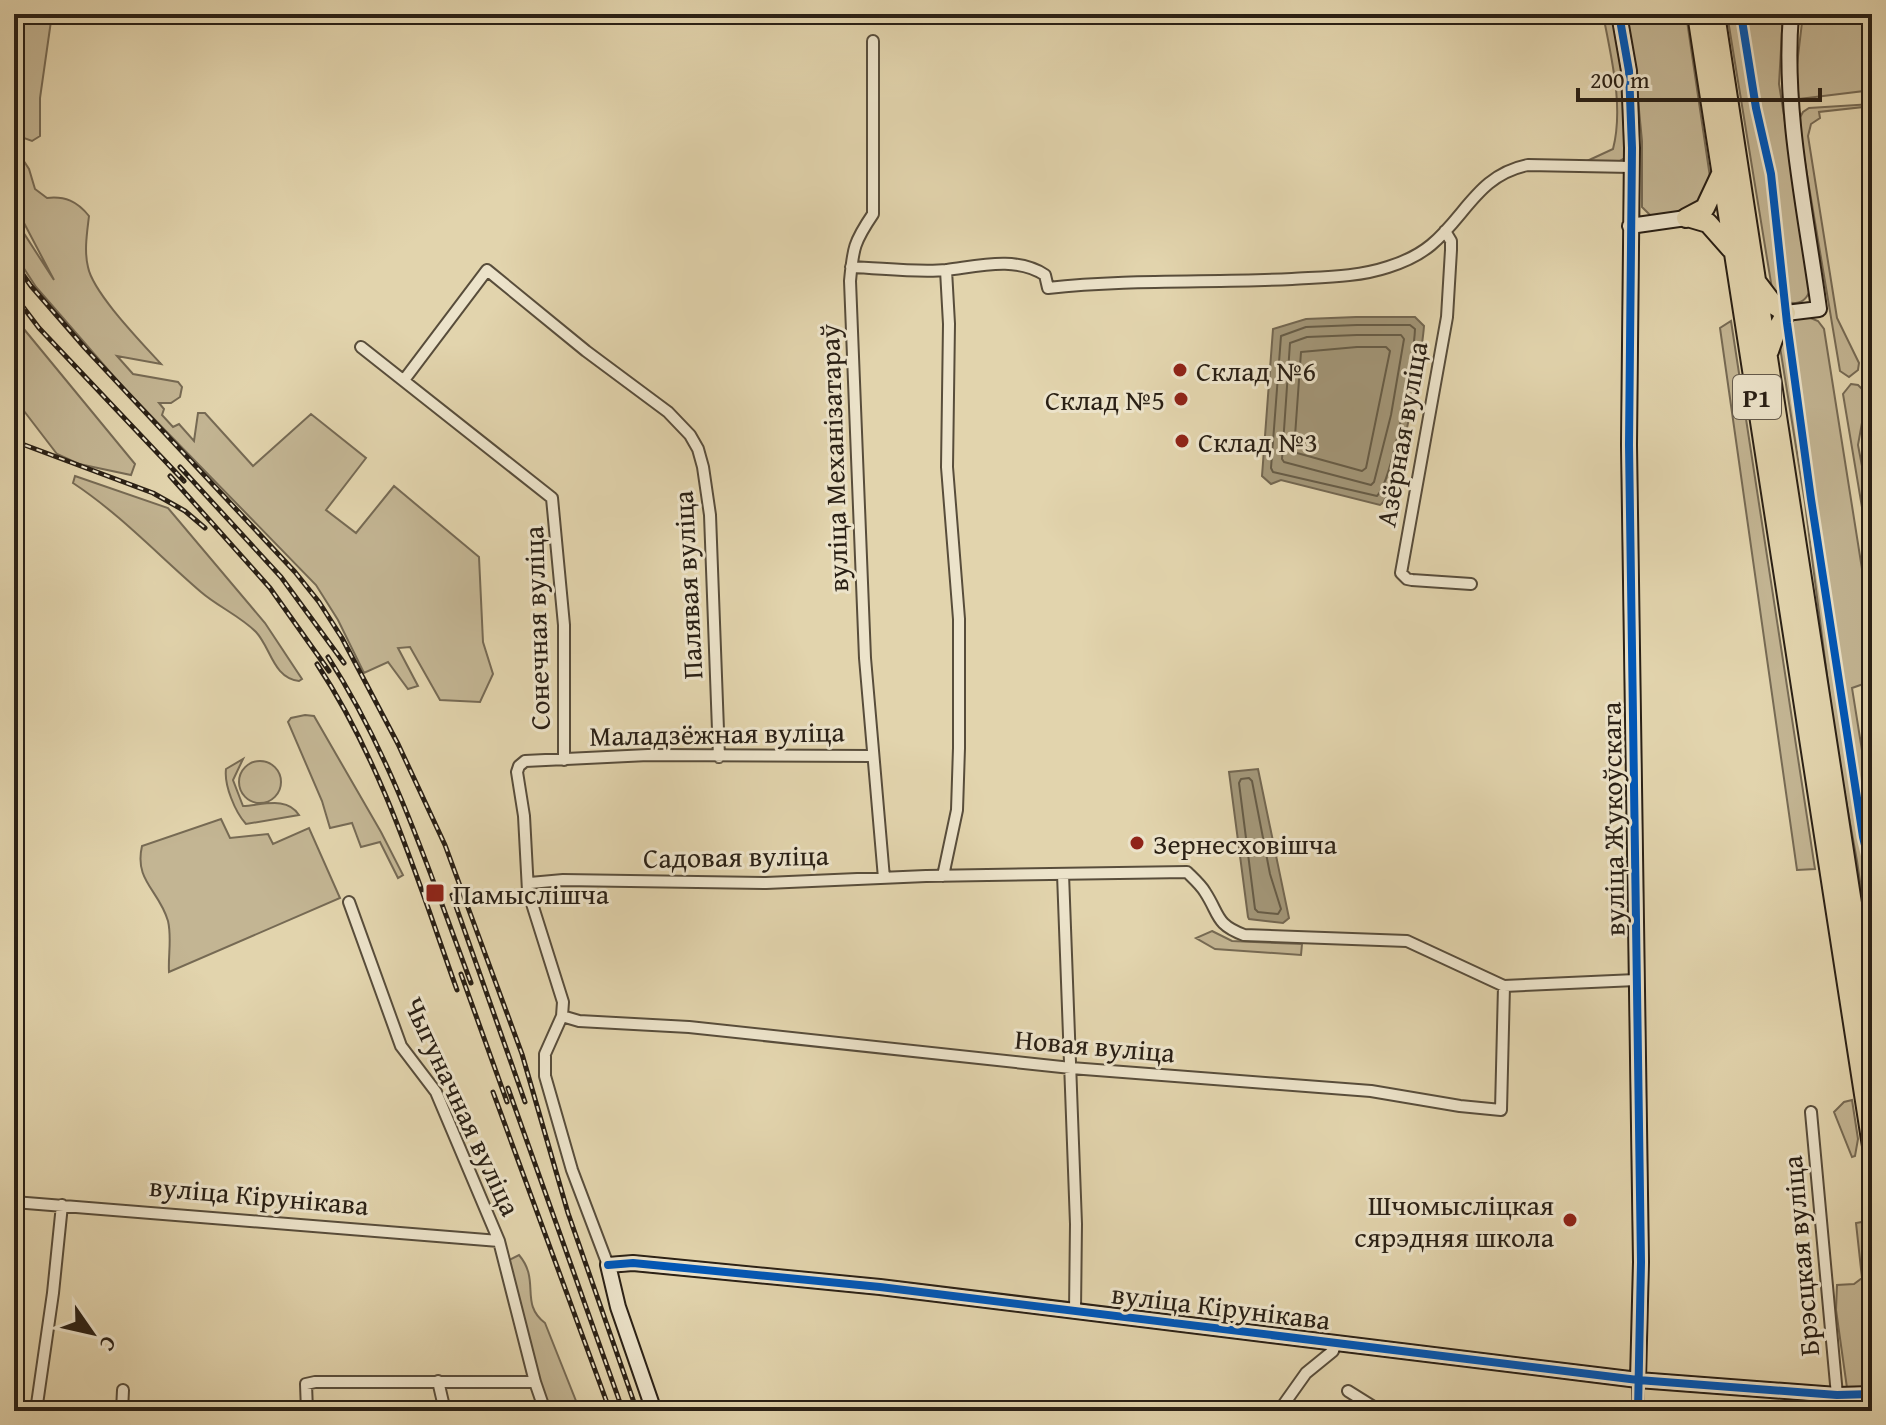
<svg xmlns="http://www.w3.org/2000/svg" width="1886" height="1425" viewBox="0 0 1886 1425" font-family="'Gentium Book Plus',serif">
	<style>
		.green { fill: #c3b593; stroke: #766a54; stroke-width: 2 }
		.water { fill: #a39779; stroke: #736751; stroke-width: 2 }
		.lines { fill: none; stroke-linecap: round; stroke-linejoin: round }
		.shore { stroke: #665c47; stroke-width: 2 }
		.street-casing { stroke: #584d3b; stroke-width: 14 }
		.secondary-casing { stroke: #2a2015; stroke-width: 18 }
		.highway-casing { stroke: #2a2015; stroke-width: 22 }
		.street { stroke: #ece3ca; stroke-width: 10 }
		.secondary { stroke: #ece3ca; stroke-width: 14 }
		.highway { stroke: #e2d4ad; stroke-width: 18 }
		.rail-casing { stroke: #2a2015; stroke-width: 5 }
		.rail { stroke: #ece3ca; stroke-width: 2; stroke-dasharray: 6; stroke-linecap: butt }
		.cycleway-casing { stroke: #ece3ca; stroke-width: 13 }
		.cycleway { stroke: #0057b8; stroke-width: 8 }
		.poi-dot { fill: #8f2418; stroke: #ece3ca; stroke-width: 3 }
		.labels { text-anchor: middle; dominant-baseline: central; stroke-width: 6; stroke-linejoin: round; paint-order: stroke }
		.shield { fill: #ece3ca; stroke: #645a4b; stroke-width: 2 }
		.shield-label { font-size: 26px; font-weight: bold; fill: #2a2015 }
		.poi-label { font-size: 28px; fill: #2a2015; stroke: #ece3ca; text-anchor: start }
		.street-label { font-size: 28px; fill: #2a2015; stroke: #ece3ca }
	</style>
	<rect width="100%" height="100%" fill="#e2d4ad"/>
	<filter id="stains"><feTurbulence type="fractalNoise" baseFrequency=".0025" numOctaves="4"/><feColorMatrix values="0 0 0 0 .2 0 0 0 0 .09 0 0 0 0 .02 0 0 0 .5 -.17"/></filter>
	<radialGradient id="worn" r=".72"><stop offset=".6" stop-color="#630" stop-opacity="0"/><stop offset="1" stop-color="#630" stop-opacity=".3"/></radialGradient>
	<!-- green -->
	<path class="green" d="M14,14H52L40,98V136L32,141L21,137L14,125Z
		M1603,14H1614L1623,60L1626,157L1618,162L1587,161L1613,149C1624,106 1611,57 1603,14Z
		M1625,14H1686L1710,177L1695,210L1651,216L1642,207V141L1636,79Z
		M1727,14H1783L1779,84L1811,287C1805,309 1789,305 1773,295Z
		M1803,14H1872V90L1799,99L1794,90Z
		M1872,104V106L1819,112L1820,118L1811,124L1808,136L1837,318L1859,363L1858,370L1849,377L1840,371L1798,121L1803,112L1809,108Z
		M14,146L29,169L35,189L47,198C65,196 77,201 89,216C87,233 84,251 88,267C93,293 142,343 161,364L117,356L133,374L178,382L182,387L180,397L171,403H159L164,409L162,415L173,427L179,424L194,441L198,413H205L253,466L311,414L366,458L326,510L356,533L394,486L479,557L483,642L493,674L480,702L440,700L410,647L398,648L418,686L408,689L388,662L364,673L338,620L316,585L123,387L36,287L14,253V218L54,280L14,204Z
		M14,317L135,464L131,475L79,464L57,454L14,398Z
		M1808,317L1818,321L1824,329L1872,632V681L1852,688L1872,813V964L1857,861L1836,746L1805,503L1779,341L1792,320Z
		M1731,321L1815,869L1797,870L1720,328Z
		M1851,384L1858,385L1862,389L1865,406L1858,445L1872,519V567L1843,394Z
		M75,476L168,508L265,623L302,679L299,681C273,678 271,648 256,632C240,616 217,606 201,592C158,555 120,514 73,483Z
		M305,715L314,716L381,832L403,875L398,878L380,842L361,847L352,823L330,828L322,801L288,722L291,718Z
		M243,759L233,780L243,806C263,805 287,796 299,815L246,824C235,812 224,785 226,769Z
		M239 782a21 21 0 1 1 42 0a21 21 0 1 1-42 0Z
		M221,819L230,838L268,834L273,844L309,828L340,898L169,972C168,955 172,938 168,921C159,890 134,881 142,846Z
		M1212,931L1232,941L1302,944L1301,955L1215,949L1196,938Z
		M1852,1100L1858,1139L1855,1156L1852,1157L1834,1112L1844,1102Z
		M1862,1222L1868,1255L1872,1259V1387L1847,1388L1836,1310L1837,1285L1854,1284L1862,1278L1856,1223Z
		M519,1255C541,1281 519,1303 545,1323L580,1411H549L529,1348L512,1283L509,1260Z"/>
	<!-- water -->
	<path class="water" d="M1356,317H1415L1424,326C1422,354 1399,493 1380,505L1281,480L1271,484L1262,476L1273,329L1306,319Z
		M1258,769L1289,918L1283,923L1249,919L1248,917L1229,772Z"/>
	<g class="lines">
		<!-- shore -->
		<path class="shore" d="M1357,325H1410L1415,329C1414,357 1393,480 1377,496L1273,472L1271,468L1281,336L1306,327Z
			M1357,335H1401L1404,339L1391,415L1374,482L1371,485L1284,462L1282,459L1290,343L1307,337Z
			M1357,347H1386L1390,351L1366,468L1362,471L1297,453L1294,450L1301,352Z
			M1249,778L1252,781L1270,874L1281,909L1278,914L1258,912L1255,909L1239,783L1241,779Z"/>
		<defs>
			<path id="street" d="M873,41V214C854,242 853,248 850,281L865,658L884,878
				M1445,231L1451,241V250L1447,317L1401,573L1407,579L1412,580L1471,584
				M851,267C882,268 916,273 947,270C979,266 1016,256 1045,275L1048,288C1129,279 1211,283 1292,279C1324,277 1358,277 1388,267C1404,262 1419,255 1431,245C1466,216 1478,175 1528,165L1631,167
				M361,347L552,498L564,625V760
				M404,380L487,270L586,351L668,412L690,435L698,449L703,467L710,515L719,757
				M1063,874L1076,1224L1075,1311
				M943,876L957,810L959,748V619L947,467L949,324L946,270
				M530,883L563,880L766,883L926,876L1187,872C1193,878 1201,885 1205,892C1220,915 1215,924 1244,935L1407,941L1504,986L1636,980
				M349,902L401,1046L436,1092L499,1241L535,1382L545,1411
				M562,1016L579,1021L689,1027L1071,1068L1371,1091L1460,1106L1501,1110L1504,986
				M1811,1112L1837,1395
				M14,1202L499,1241
				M608,1265L572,1170L545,1076V1054L562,1016L563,1002L528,891L524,816L517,772L519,766L525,761L648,755L872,756
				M1638,1380V1411
				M438,1381L445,1411
				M1348,1391L1380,1411
				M36,1411L53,1293L62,1205
				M122,1411L123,1390
				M307,1411L306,1384L315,1382H535
				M1279,1411L1306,1373L1333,1351L1336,1342"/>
			<path id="secondary" d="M1619,14L1629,71L1632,148L1629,445L1641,1262L1638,1380
				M1630,226L1686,218
				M1786,313L1819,309C1806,212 1783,112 1791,14
				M654,1411L618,1307L608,1265L633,1263L880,1287L1638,1380L1837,1395L1872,1394"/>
			<path id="highway" d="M1697,14L1872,1146
				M1715,14L1872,1033
				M1686,218L1705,208L1721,174
				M1691,218L1708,223L1731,249
				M1758,284L1774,305L1786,313L1776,331L1769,351"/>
		</defs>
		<!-- street casing -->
		<use href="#street" class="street-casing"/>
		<!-- secondary casing -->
		<use href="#secondary" class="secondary-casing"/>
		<!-- highway casing -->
		<use href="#highway" class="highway-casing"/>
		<!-- street -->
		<use href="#street" class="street"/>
		<!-- secondary -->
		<use href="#secondary" class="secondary"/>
		<!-- highway -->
		<use href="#highway" class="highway"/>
		<defs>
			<path id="rail" d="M14,262L31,286L85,348L295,572L319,602L342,638L398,744L445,845L522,1054L568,1213L637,1411
				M14,295L39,328L184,481
				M14,441L153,493L185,511L205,528
				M180,467L281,577L344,663
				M170,476L270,588L329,671
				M328,657C393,758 429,871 471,983
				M317,664C383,764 417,879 457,990
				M452,895L525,1102
				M461,974L507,1102
				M508,1088L623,1411
				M493,1092L610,1411"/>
		</defs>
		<!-- rail casing -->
		<use href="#rail" class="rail-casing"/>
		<!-- rail -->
		<use href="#rail" class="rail"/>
		<defs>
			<path id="cycleway" d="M1619,14L1629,71L1632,148L1629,445L1641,1262L1638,1411
				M1741,14L1756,108L1771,174L1787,323L1811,499L1863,837L1872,874
				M608,1265L633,1263L880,1287L1638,1380L1837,1395L1872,1394"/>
		</defs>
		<!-- cycleway casing -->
		<use href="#cycleway" class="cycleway-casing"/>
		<!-- cycleway -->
		<use href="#cycleway" class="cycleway"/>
	</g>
	<!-- markers -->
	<g class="poi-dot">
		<circle cx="1180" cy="370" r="8"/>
		<circle cx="1181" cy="399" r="8"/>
		<circle cx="1182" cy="441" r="8"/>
		<circle cx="1137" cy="843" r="8"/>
		<rect x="425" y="883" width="20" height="20" rx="4"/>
		<circle cx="1570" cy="1220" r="8"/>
	</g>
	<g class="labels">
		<!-- shield labels -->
		<rect class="shield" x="1733" y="375" width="48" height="44" rx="6"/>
		<g class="shield-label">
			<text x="1757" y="397">Р1</text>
		</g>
		<!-- poi labels -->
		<g class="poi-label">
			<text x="1196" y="370">Склад №6</text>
			<text x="1165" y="399" text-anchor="end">Склад №5</text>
			<text x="1198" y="441">Склад №3</text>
			<text x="1153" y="843">Зернесховішча</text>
			<text x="453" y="893">Памыслішча</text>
			<text x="1554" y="1204" text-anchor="end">Шчомысліцкая<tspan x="1554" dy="32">сярэдняя школа</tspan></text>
		</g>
		<!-- street labels -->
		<g class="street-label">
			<text transform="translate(1401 434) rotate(-80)">Азёрная вуліца</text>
			<text transform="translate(833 458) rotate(-92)">вуліца Механізатараў</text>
			<text transform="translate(687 585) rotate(-93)">Палявая вуліца</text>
			<text transform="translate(536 628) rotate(-92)">Сонечная вуліца</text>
			<text transform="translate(717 733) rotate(-1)">Маладзёжная вуліца</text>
			<text transform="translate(1612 819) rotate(-91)">вуліца Жукоўскага</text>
			<text transform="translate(736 856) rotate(-1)">Садовая вуліца</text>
			<text transform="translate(1095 1045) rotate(5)">Новая вуліца</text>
			<text transform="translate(463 1106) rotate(65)">Чыгуначная вуліца</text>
			<text transform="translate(259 1195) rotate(5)">вуліца Кірунікава</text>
			<text transform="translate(1800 1256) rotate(-95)">Брэсцкая вуліца</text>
			<text transform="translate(1221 1306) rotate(7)">вуліца Кірунікава</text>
		</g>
	</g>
	<!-- margin -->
	<rect width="1886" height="1425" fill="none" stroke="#e2d4ad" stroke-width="48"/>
	<rect x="16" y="16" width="1854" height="1393" fill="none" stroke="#2a2015" stroke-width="4"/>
	<rect x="24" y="24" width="1838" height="1377" fill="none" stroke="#2a2015" stroke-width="2"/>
	<!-- north arrow -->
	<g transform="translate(92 1333) rotate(124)" stroke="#ece3ca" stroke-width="6" paint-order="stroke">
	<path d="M0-6L14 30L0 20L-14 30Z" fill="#2a2015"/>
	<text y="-12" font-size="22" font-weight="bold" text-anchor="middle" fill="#2a2015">С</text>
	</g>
	<!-- scale -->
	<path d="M1578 88v12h242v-12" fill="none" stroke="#2a2015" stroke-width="4"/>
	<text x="1590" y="88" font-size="24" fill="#2a2015" stroke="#ece3ca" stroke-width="6" paint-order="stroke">200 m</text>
	<rect width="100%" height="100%" filter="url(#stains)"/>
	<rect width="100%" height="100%" fill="url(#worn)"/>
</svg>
